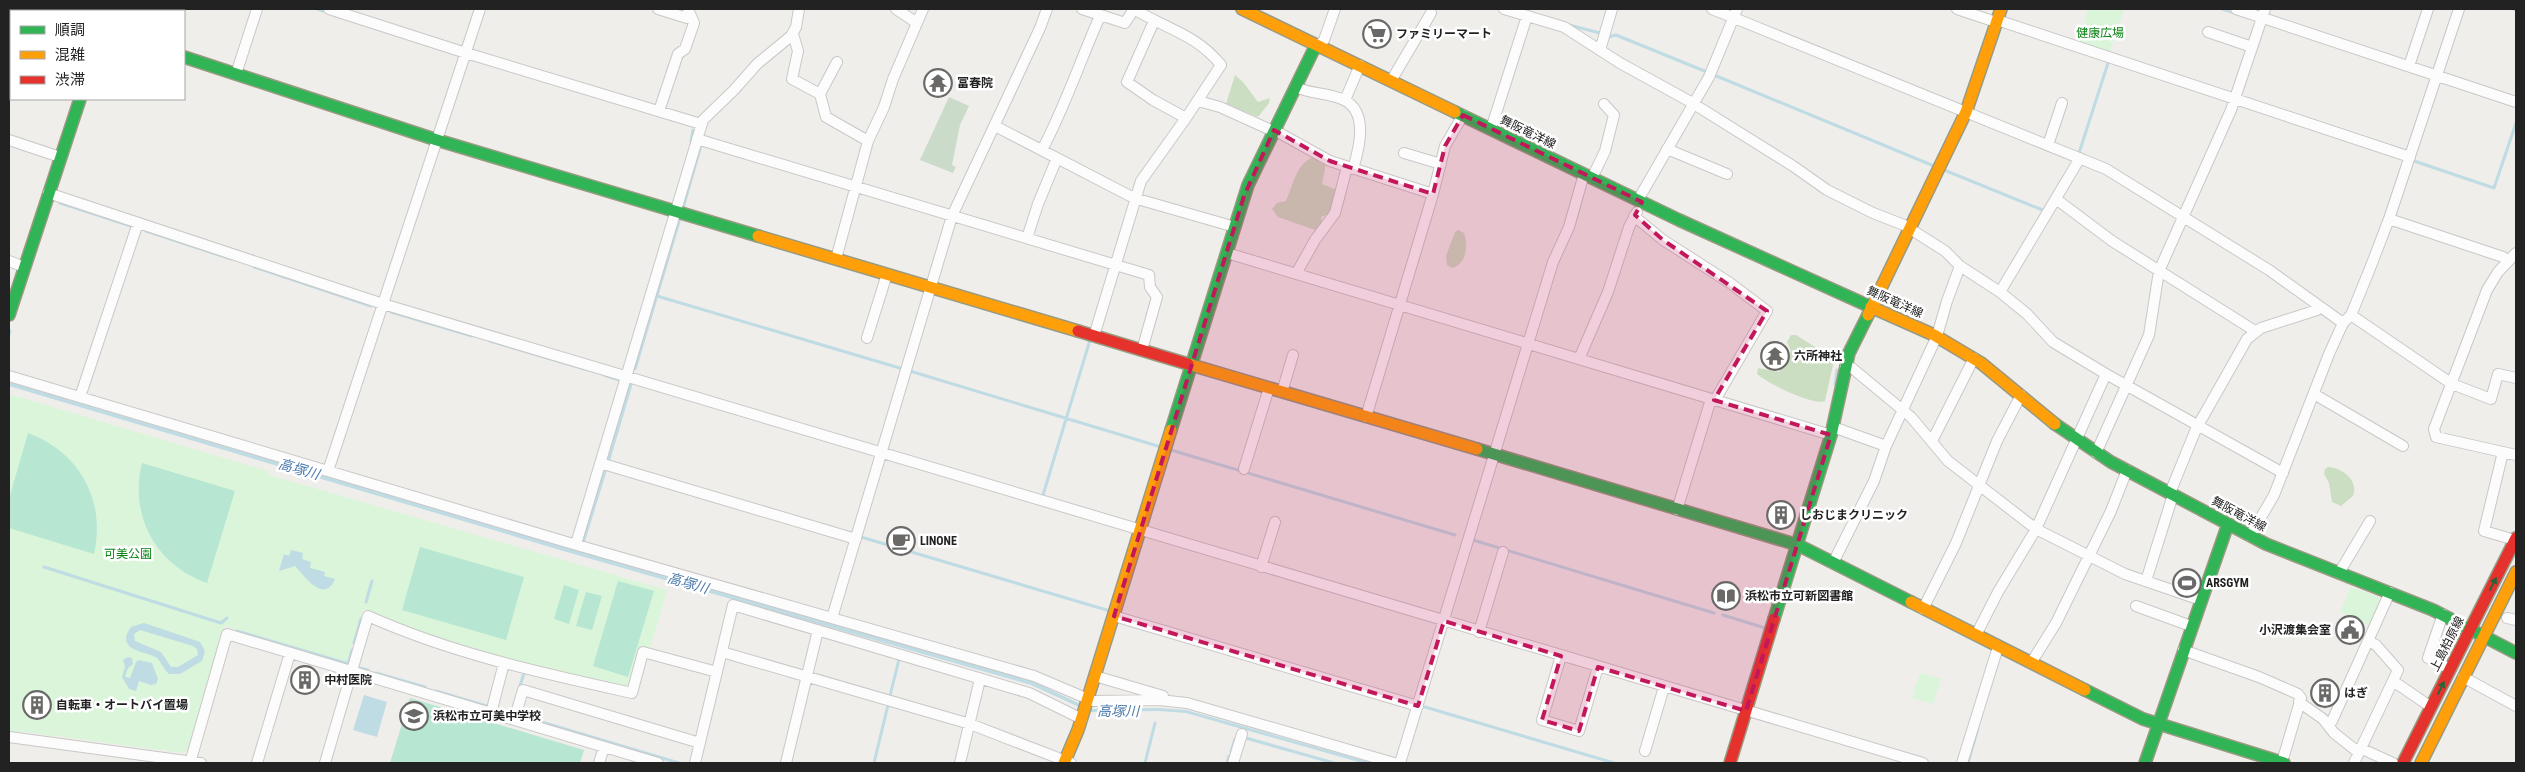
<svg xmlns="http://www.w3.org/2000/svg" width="2525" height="772" viewBox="0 0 2525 772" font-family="'Roboto Condensed','Noto Sans JP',sans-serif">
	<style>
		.forest { fill: #cbdec1 }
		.cemetery { fill: #cadbca }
		.park { fill: #daf5da }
		.pitch { fill: #b7e6d2 }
		.water { fill: #bfdbe3; fill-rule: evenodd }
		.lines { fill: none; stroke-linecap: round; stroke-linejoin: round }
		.stream { stroke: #bfdbe3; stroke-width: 3 }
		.street-casing { stroke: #c9c8c7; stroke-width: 12 }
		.fast-casing { stroke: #999a82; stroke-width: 14 }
		.slow-casing { stroke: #999a82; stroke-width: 14 }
		.jam-casing { stroke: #999a82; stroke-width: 14 }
		.street { stroke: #fdfcfc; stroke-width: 10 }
		.fast { stroke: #30b455; stroke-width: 11 }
		.slow { stroke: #ff9f0a; stroke-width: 11 }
		.jam { stroke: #e5322d; stroke-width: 11 }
		.oneway { fill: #286439 }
		.marked { fill: #c2185b; fill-opacity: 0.2; stroke: #c2185b; stroke-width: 4; stroke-dasharray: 10 6; stroke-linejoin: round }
		.labels { text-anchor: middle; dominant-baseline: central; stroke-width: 5; stroke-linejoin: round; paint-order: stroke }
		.park-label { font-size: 12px; fill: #0c8416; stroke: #fff }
		.poi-label { font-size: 12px; font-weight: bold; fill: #222; stroke: #fff; text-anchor: start }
		.street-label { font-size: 12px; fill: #222; stroke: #fff }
		.water-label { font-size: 14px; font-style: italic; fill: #4a7aab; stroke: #fff }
	</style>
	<rect width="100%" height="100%" fill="#f0eeeb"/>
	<!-- forest -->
	<path class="forest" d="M1235,75L1243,82L1258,102L1270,98L1269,103L1258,117L1226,104Z
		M1314,157L1326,163L1322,184L1337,190L1338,196L1329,214L1321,217L1322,223L1318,231L1278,217L1272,209L1277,203L1286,201C1293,186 1296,163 1314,157Z
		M1458,230L1464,233C1468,245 1467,264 1452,268L1447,265L1446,256L1455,232Z
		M1791,335H1796L1831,357L1833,365L1825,401C1813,406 1767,383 1757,374L1758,368L1779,372L1791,351L1787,342Z
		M2328,467C2342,468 2359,480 2353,496L2341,506L2332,502L2329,483L2324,474L2325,469Z"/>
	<!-- cemetery -->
	<path class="cemetery" d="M949,97L969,106L960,125L952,165L956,167L953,173L920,160Z"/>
	<!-- park -->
	<path class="park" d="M2088,9H2124L2109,54L2079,44L2087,22L2084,21Z
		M9,394L268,471L269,475L667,590L650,649L640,648L629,687L527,665L430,637L363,609L347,662L224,626L188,750L183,753L18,731L17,733L9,732Z
		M2351,587L2378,597L2380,601L2369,625L2340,612Z
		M1920,673L1941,679L1933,704L1912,698Z"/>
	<!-- pitch -->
	<path class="pitch" d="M28,433C80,452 106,501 94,554L9,528V499Z
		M142,463L235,491L207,583C156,565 129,516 142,463Z
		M420,547L524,577L506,640L402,610Z
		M618,581L654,591L628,677L593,666Z
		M564,585L579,590L569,624L554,619Z
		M586,592L602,596L592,630L576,626Z
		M410,698L584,750L580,763H390Z"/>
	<!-- water -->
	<path class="water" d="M9,382L561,546L1032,681L1091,709L1159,708L1186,710L1373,763H1362L1186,713L1159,711L1090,712L1031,685L560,550L9,386Z
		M291,550L303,553L302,559L311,562L310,568L325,572L324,576L335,579C324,605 304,575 295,566L279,571L284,554L289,556Z
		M144,623L200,642L205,651L202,661L180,674H169C163,669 162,663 157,658C149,651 113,652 131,627ZM140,630L193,646L197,649L198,655L178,667H171L161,652L135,641L134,634Z
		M128,657L132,658L133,664L128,668L125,677L130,678L136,662L139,660L152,663L158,679L156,684L151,685L139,681L136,691L129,689L122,677L125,667L123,660Z
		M364,695L387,702L377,737L353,730Z"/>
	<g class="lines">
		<!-- stream -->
		<path class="stream" d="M317,9L323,11
			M2222,9L2235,13
			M2513,9L2516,10
			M1569,25L1600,33
			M1608,37L1616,35L1707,72
			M1714,75L1934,166
			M691,141L693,130
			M2079,153L2109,60
			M2414,161L2494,188L2516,123
			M1944,170L2045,211
			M60,203L131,226
			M683,208L701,145
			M146,231L231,259
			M254,267L371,306
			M657,296L903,369
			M391,312L472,336
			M9,335L10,331
			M490,341L588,370
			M635,369L680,218
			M910,371L1161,447
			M604,375L619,380
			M1835,384L1837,370
			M1171,450L1455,535
			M608,462L632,381
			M1043,495L1090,340
			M861,537L1110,611
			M1473,540L1714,613
			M583,543L606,468
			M44,567L221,623L227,618
			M366,602L372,581
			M1723,615L1765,628
			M237,631L349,664
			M354,643L361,619
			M348,664L352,650
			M360,668L368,670
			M376,673L425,687
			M519,689L524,673
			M436,691L490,707
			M890,696L899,659
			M1425,707L1614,763
			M495,708L513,714
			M518,715L679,763
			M1246,738L1334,763
			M1231,752L1235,739
			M874,763L888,705
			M1145,763L1155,723
			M1227,763L1229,756
			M1968,763L1978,728"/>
		<defs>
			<path id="street" d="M329,9L466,53L701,124
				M658,9L687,18L691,17
				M896,9L917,23
				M1082,9L1125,23L1134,9C1166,29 1196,34 1221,65L1186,118L1141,181L1094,336
				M1504,9L1564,27L1620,63L1689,101L1793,166L1827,190L1873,213L1904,225L1945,251L1960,266L2000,292L2027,314L2053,342L2106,374L2283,473
				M1712,9L2106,169L2269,270L2343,323
				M1957,9L1996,22
				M2236,9L2516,102
				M1997,20L2410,157
				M1154,21L1127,82L1153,100L1186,118
				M2208,32L2252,47
				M793,34L798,51L792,79L820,94L826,117L868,141
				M1318,46L1324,40L1335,9
				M1600,50L1612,9
				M2409,66L2428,9
				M236,74L257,9
				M1391,81L1431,13
				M1295,87C1311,94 1329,93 1344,100C1369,112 1359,149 1353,169
				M820,94L837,62
				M1345,100L1360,65
				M1198,101L1220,107L1273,131
				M659,111L678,54L685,49L694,23L688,9
				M995,126L1134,198L1235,227
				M1491,129L1527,16
				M1274,130L1330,161L1433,194
				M697,139L1149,275L1150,287L1157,297L1142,350
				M9,140L60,157
				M2048,145L2062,103
				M1667,149L1727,174
				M1042,150C1065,107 1080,61 1100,16
				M1404,153L1441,164
				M1592,178L1605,151L1614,115L1604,104
				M48,193L383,304L1923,763
				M2056,199L2112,241L2255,331
				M1638,200L1709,77L1737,9
				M1634,216L1663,240L1730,283L1767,311L1715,400
				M2389,219L2503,257L2507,261
				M1027,238L1038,204L1057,158
				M1227,253L1831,435
				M2516,253L2498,272L2487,290L2434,429L2436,437L2516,455
				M836,259L868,141L884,107L893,79L923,9
				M9,261L24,267
				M1296,274L1315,240L1335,213L1347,167
				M2000,292L2080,158
				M2351,315L2452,384L2491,399L2498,374L2516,378
				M867,338L887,274
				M1579,359L1608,292L1629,227L1637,212
				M1845,367L1852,368L1911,417L1948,461L2036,529L2125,574L2201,600
				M9,376L563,541L1034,676L1093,701L1159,700L1187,703L1394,763
				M1282,392L1293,355
				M2314,394L2403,446
				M80,397L138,223
				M1366,417L1433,194L1445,146L1463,115
				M1833,427L1886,446
				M1932,441L1974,358
				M2503,452L2484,531L2515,540
				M2096,453L2149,335L2159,271L2231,110L2265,9
				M600,463L856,539
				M1244,469L1269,388
				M328,471L480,9
				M2170,493L2196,429L2247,339L2261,328L2317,310L2320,307
				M1677,510L1711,399
				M2250,536L2274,495L2329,354L2343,323L2351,315L2369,271L2389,219L2459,9
				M576,544L703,120L734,90L757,64L791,36L796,27L799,9
				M1833,563L1874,481L1886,446L1937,336L1947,301L1960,266
				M1261,567L1275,522
				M2339,573L2370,521
				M2146,581L2173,495
				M2136,606L2191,626
				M1923,609L1956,543L1997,441L2021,395
				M2443,614L2428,658L2450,669
				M1114,616L1418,706
				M832,618L952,216L1040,28L1047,9
				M2507,618L2516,620
				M1479,632L1503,552
				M1976,635L1998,592L2036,529L2106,374
				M2183,650L2259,677L2298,694L2301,698L2282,762
				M722,652L970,724L1071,763
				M1561,656L1542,720L1579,731L1598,667
				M2031,663L2056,623L2111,511L2127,470
				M1095,676L1163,696
				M2463,677L2516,706
				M2393,681L2431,707
				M2299,702L2323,719L2334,733L2358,752
				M491,713L504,663
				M514,720L523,690L700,743
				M2327,724L2332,721L2390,592
				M9,737L201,763
				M2360,748L2393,763
				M1645,751L1664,687
				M190,763L227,634L658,763
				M257,763L290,653
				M325,763L368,616C453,654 542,673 632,693L643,652L717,672
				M599,763L604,747
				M695,763L733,605L1029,693L1082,719
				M786,763L818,630
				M960,763L980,679
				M1233,763L1242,734
				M1400,763L1553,262L1569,227L1584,174
				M1962,763L1998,647
				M2354,763L2398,670L2376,645L2368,641"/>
			<path id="fast" d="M184,57L437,140L758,236
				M1455,112L1679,220L1871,307
				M9,315L80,99
				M2055,424L2111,462L2266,544L2433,610L2516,653
				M1171,430L1248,185L1313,51L1318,46
				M1477,449L1798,545L1911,602
				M1774,619L1831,435L1849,353L1868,315
				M2085,690L2143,719L2284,763
				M2145,763L2228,524"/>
			<path id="slow" d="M46,9L52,11
				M1242,9L1455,112
				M108,11L109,9
				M758,236L1078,331
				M1871,307L1934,335L1981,363L2055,424
				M1868,315L1966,112L2001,9
				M1188,364L1477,449
				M1911,602L2085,690
				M1064,763L1078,730L1171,430
				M2421,763L2516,572"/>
			<path id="jam" d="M1078,331L1188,364
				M1730,763L1774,619
				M2403,763L2516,538"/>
		</defs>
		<!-- street casing -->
		<use href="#street" class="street-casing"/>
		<!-- fast casing -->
		<use href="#fast" class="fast-casing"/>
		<!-- slow casing -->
		<use href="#slow" class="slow-casing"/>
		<!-- jam casing -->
		<use href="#jam" class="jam-casing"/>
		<!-- street -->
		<use href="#street" class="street"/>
		<!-- fast -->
		<use href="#fast" class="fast"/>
		<!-- slow -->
		<use href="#slow" class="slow"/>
		<!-- jam -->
		<use href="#jam" class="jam"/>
	</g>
	<!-- one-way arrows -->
	<defs><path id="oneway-solid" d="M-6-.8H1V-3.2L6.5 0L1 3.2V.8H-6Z" transform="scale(1.25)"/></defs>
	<g class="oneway">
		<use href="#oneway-solid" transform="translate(2493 584) rotate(-63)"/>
		<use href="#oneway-solid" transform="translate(2441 688) rotate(-64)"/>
	</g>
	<!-- marked area -->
	<path class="marked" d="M1463,115L1642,202L1635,215L1663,240L1767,311L1714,400L1831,435L1746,711L1598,667L1579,731L1542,720L1561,656L1444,621L1418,706L1114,616L1244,196L1274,130L1330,161L1433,194L1445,146Z"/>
	<!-- icons -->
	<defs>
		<symbol id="supermarket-ring" viewBox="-11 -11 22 22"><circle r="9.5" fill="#fff" stroke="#6a6968" stroke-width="1.5"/><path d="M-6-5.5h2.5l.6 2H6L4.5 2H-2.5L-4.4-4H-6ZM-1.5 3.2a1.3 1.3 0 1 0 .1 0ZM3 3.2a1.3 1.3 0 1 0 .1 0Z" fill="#6a6968"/></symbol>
		<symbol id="temple-ring" viewBox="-11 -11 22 22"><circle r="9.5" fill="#fff" stroke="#6a6968" stroke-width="1.5"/><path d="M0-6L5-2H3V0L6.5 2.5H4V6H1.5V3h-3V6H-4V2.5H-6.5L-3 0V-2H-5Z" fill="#6a6968"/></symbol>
		<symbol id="building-ring" viewBox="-11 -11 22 22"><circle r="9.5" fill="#fff" stroke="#6a6968" stroke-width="1.5"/><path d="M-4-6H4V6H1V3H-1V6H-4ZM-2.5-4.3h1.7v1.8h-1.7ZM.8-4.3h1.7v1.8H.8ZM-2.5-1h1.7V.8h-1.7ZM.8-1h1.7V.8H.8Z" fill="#6a6968"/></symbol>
		<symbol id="cafe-ring" viewBox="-11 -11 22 22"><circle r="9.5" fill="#fff" stroke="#6a6968" stroke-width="1.5"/><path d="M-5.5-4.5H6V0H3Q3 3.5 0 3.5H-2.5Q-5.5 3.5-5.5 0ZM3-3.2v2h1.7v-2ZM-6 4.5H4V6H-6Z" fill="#6a6968"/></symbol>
		<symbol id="stadium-ring" viewBox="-11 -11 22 22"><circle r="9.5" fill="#fff" stroke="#6a6968" stroke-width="1.5"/><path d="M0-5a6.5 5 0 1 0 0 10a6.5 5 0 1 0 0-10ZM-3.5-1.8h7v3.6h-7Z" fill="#6a6968"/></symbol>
		<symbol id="library-ring" viewBox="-11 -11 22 22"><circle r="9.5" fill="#fff" stroke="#6a6968" stroke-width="1.5"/><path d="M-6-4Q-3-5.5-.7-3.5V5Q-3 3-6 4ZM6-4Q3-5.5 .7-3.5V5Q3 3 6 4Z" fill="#6a6968"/></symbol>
		<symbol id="civic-ring" viewBox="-11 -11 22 22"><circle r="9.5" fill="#fff" stroke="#6a6968" stroke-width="1.5"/><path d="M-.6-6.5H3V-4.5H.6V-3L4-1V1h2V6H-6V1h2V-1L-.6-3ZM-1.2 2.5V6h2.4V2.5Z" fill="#6a6968"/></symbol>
		<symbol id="school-ring" viewBox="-11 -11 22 22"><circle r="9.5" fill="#fff" stroke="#6a6968" stroke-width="1.5"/><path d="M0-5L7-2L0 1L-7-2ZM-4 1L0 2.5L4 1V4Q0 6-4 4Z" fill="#6a6968"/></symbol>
	</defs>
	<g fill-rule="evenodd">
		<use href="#supermarket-ring" x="1361" y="18" width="32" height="32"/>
		<use href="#temple-ring" x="922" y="67" width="32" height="32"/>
		<use href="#temple-ring" x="1759" y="340" width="32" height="32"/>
		<use href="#building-ring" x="1765" y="499" width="32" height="32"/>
		<use href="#cafe-ring" x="885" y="525" width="32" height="32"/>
		<use href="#stadium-ring" x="2171" y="567" width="32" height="32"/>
		<use href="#library-ring" x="1710" y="580" width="32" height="32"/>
		<use href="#civic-ring" x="2334" y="614" width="32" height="32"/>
		<use href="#building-ring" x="289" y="664" width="32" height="32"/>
		<use href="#building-ring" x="2309" y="677" width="32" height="32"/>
		<use href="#building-ring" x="21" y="689" width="32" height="32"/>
		<use href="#school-ring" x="398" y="700" width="32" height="32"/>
	</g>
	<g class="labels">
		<!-- park labels -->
		<g class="park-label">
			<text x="2100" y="33">健康広場</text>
			<text x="128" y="554">可美公園</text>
		</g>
		<!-- poi labels -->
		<g class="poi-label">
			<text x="1396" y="34">ファミリーマート</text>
			<text x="957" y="83">冨春院</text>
			<text x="1794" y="356">六所神社</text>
			<text x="1800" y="515">しおじまクリニック</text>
			<text x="920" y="541">LINONE</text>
			<text x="2206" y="583">ARSGYM</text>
			<text x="1745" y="596">浜松市立可新図書館</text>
			<text x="2331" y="630" text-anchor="end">小沢渡集会室</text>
			<text x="324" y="680">中村医院</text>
			<text x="2344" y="693">はぎ</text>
			<text x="56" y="705">自転車・オートバイ置場</text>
			<text x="433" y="716">浜松市立可美中学校</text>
		</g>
		<!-- street labels -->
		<g class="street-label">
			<text transform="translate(1528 132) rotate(26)">舞阪竜洋線</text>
			<text transform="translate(1895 302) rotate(24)">舞阪竜洋線</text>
			<text transform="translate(2239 514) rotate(28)">舞阪竜洋線</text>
			<text transform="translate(2447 644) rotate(-63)">上島柏原線</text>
		</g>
		<!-- water labels -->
		<g class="water-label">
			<text transform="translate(299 469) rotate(16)">高塚川</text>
			<text transform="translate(688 583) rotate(16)">高塚川</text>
			<text transform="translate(1118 711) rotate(1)">高塚川</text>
		</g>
	</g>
	<!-- border -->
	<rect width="2525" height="772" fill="none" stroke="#222222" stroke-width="20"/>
	<!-- legend -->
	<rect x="10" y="10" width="175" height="90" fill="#ffffff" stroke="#a7a7a7"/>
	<rect x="20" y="26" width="25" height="8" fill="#30b455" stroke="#a7a7a7"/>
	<text x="55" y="35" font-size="15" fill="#222222">順調</text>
	<rect x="20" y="51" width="25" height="8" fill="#ff9f0a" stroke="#a7a7a7"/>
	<text x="55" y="60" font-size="15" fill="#222222">混雑</text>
	<rect x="20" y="76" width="25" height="8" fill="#e5322d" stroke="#a7a7a7"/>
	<text x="55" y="85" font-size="15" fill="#222222">渋滞</text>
</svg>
